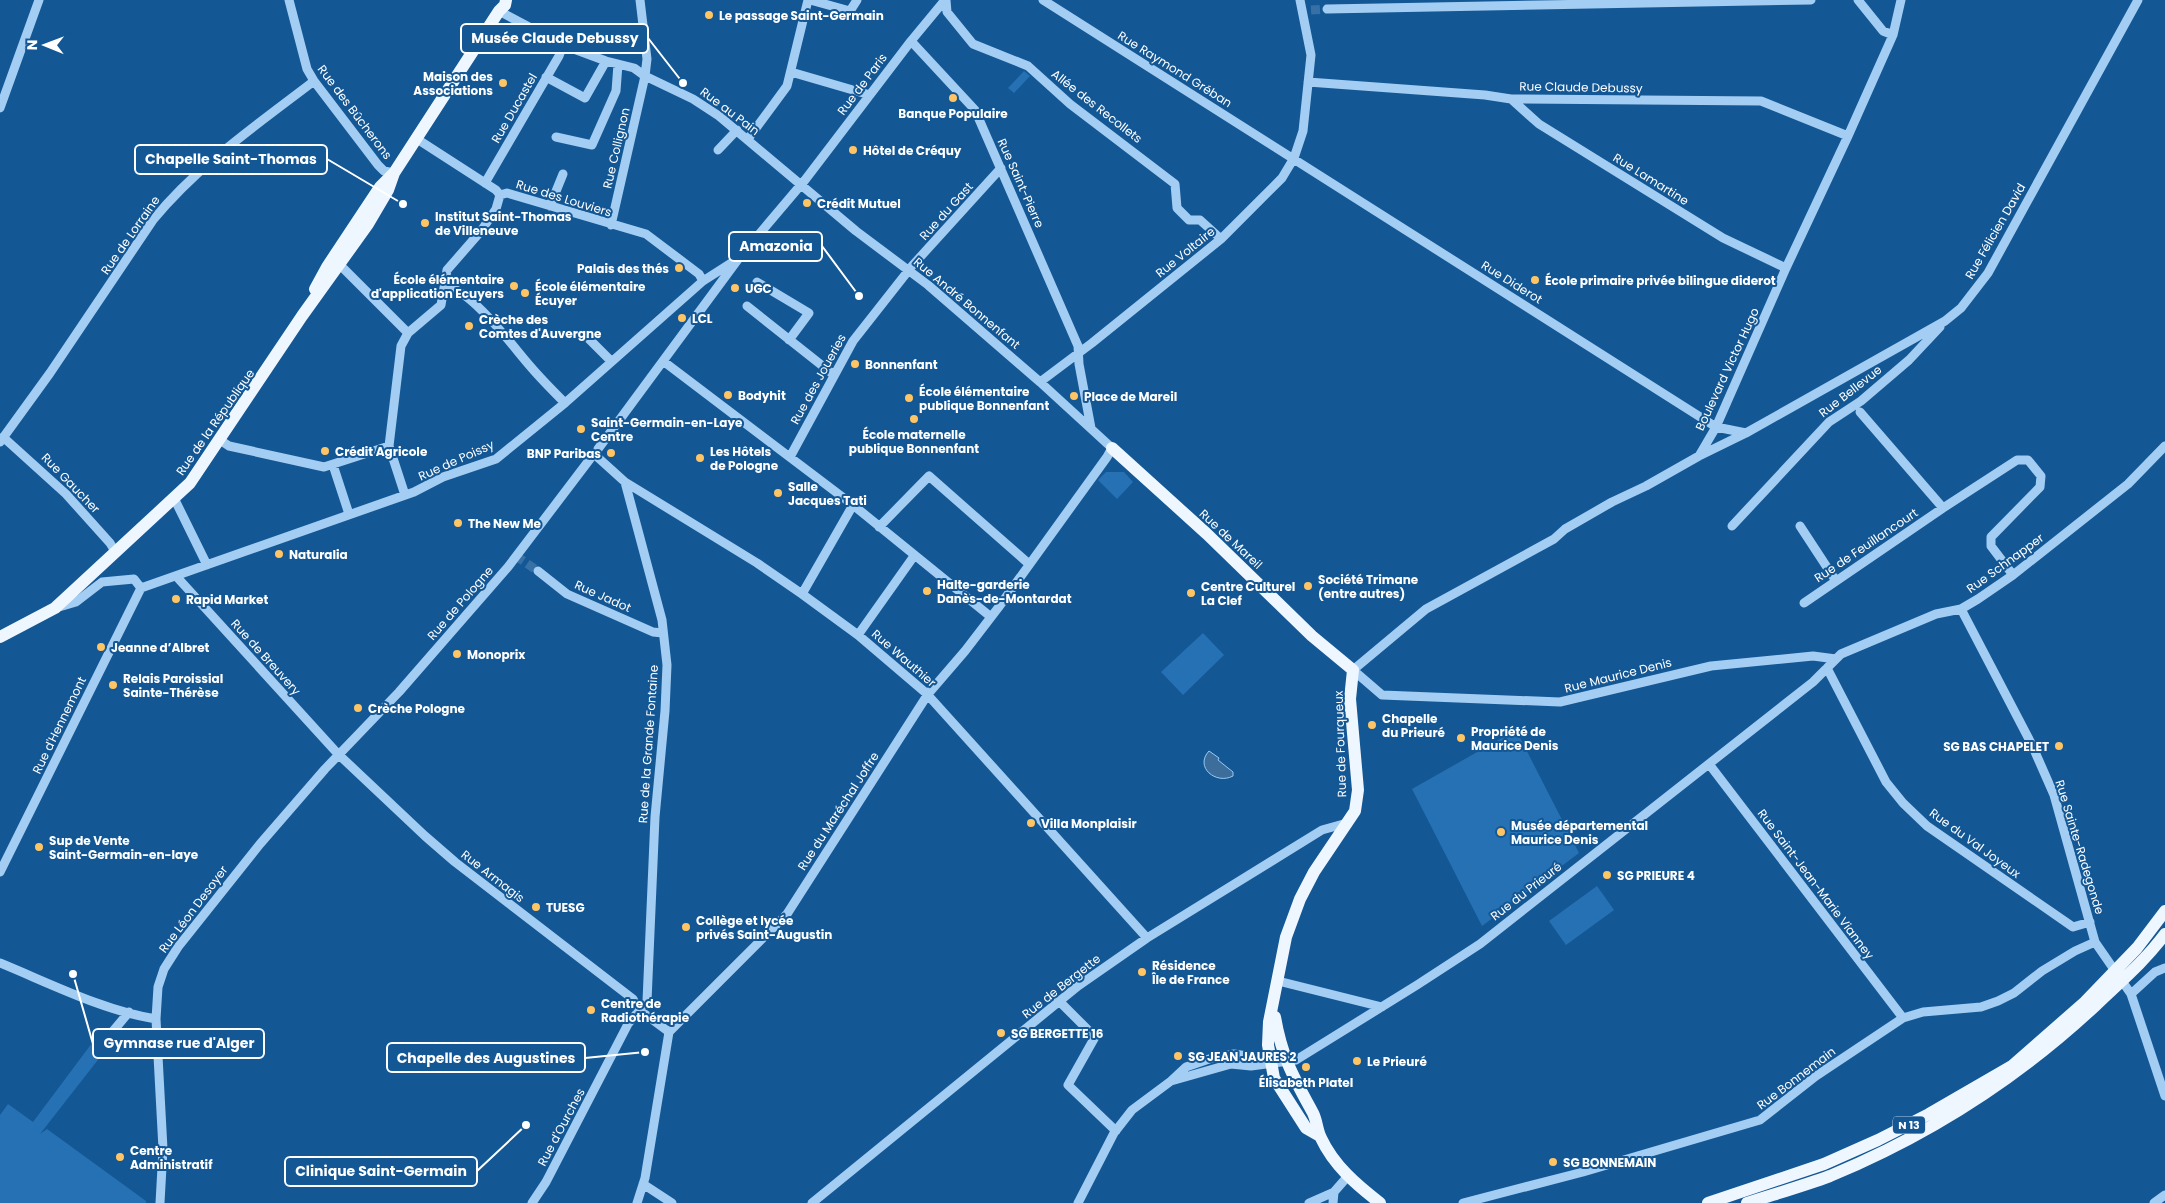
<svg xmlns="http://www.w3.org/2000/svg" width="2165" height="1203" viewBox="0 0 2165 1203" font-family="Poppins,sans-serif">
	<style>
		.green { fill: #2671b4 }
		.water { fill: #3d6d9a; stroke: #95caf5 }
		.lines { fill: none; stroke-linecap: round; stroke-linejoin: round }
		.minor-tunnel { stroke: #3670a5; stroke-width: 9; stroke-dasharray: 9 4.5; stroke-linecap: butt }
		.minor { stroke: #a3cdf2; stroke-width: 9 }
		.major { stroke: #eef6ff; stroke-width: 12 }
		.poi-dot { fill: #ffc564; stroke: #135795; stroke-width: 2 }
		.labels { text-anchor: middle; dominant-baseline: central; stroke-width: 4; stroke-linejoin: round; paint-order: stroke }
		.shield { fill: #135795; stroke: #b8cddf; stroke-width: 1 }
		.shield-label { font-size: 11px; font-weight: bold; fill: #fff }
		.poi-label { font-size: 12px; font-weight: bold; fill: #fff; stroke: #135795; text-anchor: start }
		.street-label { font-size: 12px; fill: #fff; stroke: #135795 }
		.leader { fill: none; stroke: #fff; stroke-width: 2 }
		.callout-dot { fill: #fff; stroke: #135795; stroke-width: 2 }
		.callout { fill: #135795; stroke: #fff; stroke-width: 2 }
		.callout-label { font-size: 14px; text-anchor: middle; font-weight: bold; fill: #fff }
	</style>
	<rect width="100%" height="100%" fill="#135795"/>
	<!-- green -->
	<path class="green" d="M1024,71L1030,76L1014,93L1008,88Z
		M1106,472H1124L1133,482L1117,499L1098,480Z
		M1203,633L1224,655L1183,695L1161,672Z
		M1516,730L1579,853L1482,926L1412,789Z
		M1597,886L1614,910L1566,945L1549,921Z
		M98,1035L101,1037L99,1040L108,1047L40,1134L47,1129L146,1201V1203H0V1115L8,1104L33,1122Z"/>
	<!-- water -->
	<path class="water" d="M1209,751L1219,758L1218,760L1233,772V776C1216,785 1194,767 1209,751Z"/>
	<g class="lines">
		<!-- minor-tunnel -->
		<path class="minor-tunnel" d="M1311,10L1327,9
			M516,556L538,571"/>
		<!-- minor -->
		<path class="minor" d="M289,0L307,69L314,81L378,165L384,171L394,173
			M810,0L850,11L857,0
			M946,0L947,12L973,44L1028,66L1070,104L1175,184L1177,208L1189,220H1200L1221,239
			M1043,0L1716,427L1746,433L1945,321L1961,308L1988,273L2138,0
			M1858,0L1883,31L1893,35
			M1327,9L1811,0
			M499,11L563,45L606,61L634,68L645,76L693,99L719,116L856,231L928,285L1040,382L1112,448L1107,457L998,608L965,651L928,694L787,914L669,1032L645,1178L637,1203
			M911,41L975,110L1078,346L1079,364L1091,428
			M791,72L870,95
			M546,77L585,98L606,61
			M1308,82L1485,95L1511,99L1761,101L1848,136
			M1511,99L1539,124L1723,238L1786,268
			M0,108L39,0
			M556,137L592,145L616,91L618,64
			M417,139L496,190L500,195
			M748,139L787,86L808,0
			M718,150L737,130
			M485,183L559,56L563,45
			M500,195L507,193L646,234L699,274L703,281
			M550,206L563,174
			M611,225L645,76L647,59L640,0
			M340,265L408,333
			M757,282L809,313L789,340
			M445,285C474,293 510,343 530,366C541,379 553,391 565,403
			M747,306L834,375
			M587,337L611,361
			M663,361L853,505L991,617
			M1040,382L1092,343L1221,239L1282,178L1294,158L1303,131L1311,55L1300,0
			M1860,412L1943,508L2017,460H2028L2041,476L2040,487L1991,537V546L2013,575
			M3,437L66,494L110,543L116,553
			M220,440L229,446L324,467L389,446
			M0,442L50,373L153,220C198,165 258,124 314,81
			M598,449L739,258L805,180L911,41L945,0
			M594,454L625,482L757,563L802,594L858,635L926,693L1147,938
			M1699,456L1746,433
			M790,457L853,341L912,266L1001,168
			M333,465L349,514
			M405,495L389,446L401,346L408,333L441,305L447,270L481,231L496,209L500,195
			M174,498L207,565
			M1732,526L1829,422L1861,401L1909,360L1940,327
			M1800,526L1836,581
			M879,527L929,476L1029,564
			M538,571L567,594L653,632L663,633
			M176,576L338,754L425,836L455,862L633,999L638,1009L669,1032
			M141,588L414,492L443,477L496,459L565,403L703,281L739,258
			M802,594L853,505
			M1804,603L1943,508
			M59,607L76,602L102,582L134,579L141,588
			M1961,609L2032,745L2054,795L2095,942L2131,994L2165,1096
			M858,635L914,556
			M1836,659L1813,656L1711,666L1560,702L1382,695L1353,670L1426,609L1554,539L1565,529L1612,502L1646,486L1699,456L1716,427L1786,268L1848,136L1893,35L1901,0
			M1827,668L1886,782L1903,803L1927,826L2073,927L2090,922
			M1709,764L1903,1018
			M0,872L141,588
			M0,963C49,983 104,1011 156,1019
			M1278,981L1382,1007
			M2131,994L2155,972L2165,968
			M1058,1000L1095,1037L1068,1085L1116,1131
			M103,1043L129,1012
			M1171,1081L1231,1064L1251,1066L1296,1060L1417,985L1480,944L1813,682L1841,654L1936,614L1961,609L1978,599L2013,575L2128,484L2165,446
			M643,1184L672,1203
			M160,1203L163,1149L156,1019L158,987L164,969L178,947L260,844L325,769L399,692L508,567L590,459
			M532,1203L546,1182L628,1024L647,1001L655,817L665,711L667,665L662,620L625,482
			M812,1203L1078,986L1147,938L1322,830L1347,823
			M1078,1203L1114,1133L1132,1110L1171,1081L1186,1067L1212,1058L1234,1054L1254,1057L1271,1064
			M1309,1203L1334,1192
			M1333,1203L1334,1192L1348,1176
			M1463,1203L1583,1172L1760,1120L1816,1076L1903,1018L1923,1012L1981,1007L1998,1001L2014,993L2042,971L2075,951L2095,942
			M2154,1203L2165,1195"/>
		<!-- major -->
		<path class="major" d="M315,289L327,267L380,187L394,173L499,11L505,5L506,0
			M1112,448L1207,534L1312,636L1353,670L1350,699L1358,790L1355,811L1314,872L1300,899L1286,937L1269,1022L1268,1045L1274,1078L1306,1128L1320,1136
			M0,637L55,608L190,483L302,316L368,224L388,190L394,173
			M1275,1017C1282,1058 1294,1078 1313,1113C1317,1121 1317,1130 1321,1138C1334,1166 1357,1185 1380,1203
			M1708,1203L1824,1164L1878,1140L1929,1114L2012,1066L2085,1002L2137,948L2165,911
			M1747,1203C1775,1194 1803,1186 1830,1176C1929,1135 2018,1078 2096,1005C2120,982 2145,961 2165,934"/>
	</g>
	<!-- markers -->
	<g class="poi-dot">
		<circle cx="709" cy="15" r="5"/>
		<circle cx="503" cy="83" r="5"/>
		<circle cx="953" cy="98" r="5"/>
		<circle cx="853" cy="150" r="5"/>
		<circle cx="807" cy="203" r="5"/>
		<circle cx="425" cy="223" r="5"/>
		<circle cx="679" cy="268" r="5"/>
		<circle cx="1535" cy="280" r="5"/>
		<circle cx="514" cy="286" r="5"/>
		<circle cx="735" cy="288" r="5"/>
		<circle cx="525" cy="293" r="5"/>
		<circle cx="682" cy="318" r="5"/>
		<circle cx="469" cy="326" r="5"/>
		<circle cx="855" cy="364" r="5"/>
		<circle cx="728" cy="395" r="5"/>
		<circle cx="1074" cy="396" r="5"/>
		<circle cx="909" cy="398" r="5"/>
		<circle cx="914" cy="419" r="5"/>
		<circle cx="581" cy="429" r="5"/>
		<circle cx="325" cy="451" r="5"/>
		<circle cx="611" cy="453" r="5"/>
		<circle cx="700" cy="458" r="5"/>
		<circle cx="778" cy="493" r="5"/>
		<circle cx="458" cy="523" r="5"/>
		<circle cx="279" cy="554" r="5"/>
		<circle cx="1308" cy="586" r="5"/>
		<circle cx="927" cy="591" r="5"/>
		<circle cx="1191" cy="593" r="5"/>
		<circle cx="176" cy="599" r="5"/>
		<circle cx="101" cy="647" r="5"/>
		<circle cx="457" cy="654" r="5"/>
		<circle cx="113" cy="685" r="5"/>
		<circle cx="358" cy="708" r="5"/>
		<circle cx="1372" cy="725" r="5"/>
		<circle cx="1461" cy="738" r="5"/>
		<circle cx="2059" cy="746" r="5"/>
		<circle cx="1031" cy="823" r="5"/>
		<circle cx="1501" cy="832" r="5"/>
		<circle cx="39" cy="847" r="5"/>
		<circle cx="1607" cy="875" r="5"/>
		<circle cx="536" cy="907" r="5"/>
		<circle cx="686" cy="927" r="5"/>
		<circle cx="1142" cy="972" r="5"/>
		<circle cx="591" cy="1010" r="5"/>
		<circle cx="1001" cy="1033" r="5"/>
		<circle cx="1178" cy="1056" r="5"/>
		<circle cx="1357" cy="1061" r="5"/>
		<circle cx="1306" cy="1067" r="5"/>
		<circle cx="120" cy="1157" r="5"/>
		<circle cx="1553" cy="1162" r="5"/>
	</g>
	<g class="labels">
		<!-- shield labels -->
		<rect class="shield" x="1893" y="1116.5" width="32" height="17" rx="4"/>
		<g class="shield-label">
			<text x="1909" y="1125">N 13</text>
		</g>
		<!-- poi labels -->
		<g class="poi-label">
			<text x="719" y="15">Le passage Saint-Germain</text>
			<text x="493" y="76" text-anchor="end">Maison des<tspan x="493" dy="14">Associations</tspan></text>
			<text x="953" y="113" text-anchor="middle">Banque Populaire</text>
			<text x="863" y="150">Hôtel de Créquy</text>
			<text x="817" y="203">Crédit Mutuel</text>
			<text x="435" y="216">Institut Saint-Thomas<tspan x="435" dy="14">de Villeneuve</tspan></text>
			<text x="669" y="268" text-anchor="end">Palais des thés</text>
			<text x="504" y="279" text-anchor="end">École élémentaire<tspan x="504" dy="14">d'application Ecuyers</tspan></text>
			<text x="1545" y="280">École primaire privée bilingue diderot</text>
			<text x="535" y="286">École élémentaire<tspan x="535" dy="14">Écuyer</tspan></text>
			<text x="745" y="288">UGC</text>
			<text x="692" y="318">LCL</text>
			<text x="479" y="319">Crèche des<tspan x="479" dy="14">Comtes d'Auvergne</tspan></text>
			<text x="865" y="364">Bonnenfant</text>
			<text x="919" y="391">École élémentaire<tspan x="919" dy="14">publique Bonnenfant</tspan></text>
			<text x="738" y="395">Bodyhit</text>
			<text x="1084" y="396">Place de Mareil</text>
			<text x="591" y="422">Saint-Germain-en-Laye<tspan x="591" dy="14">Centre</tspan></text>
			<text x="914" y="434" text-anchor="middle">École maternelle<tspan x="914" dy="14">publique Bonnenfant</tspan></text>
			<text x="335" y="451">Crédit Agricole</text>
			<text x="710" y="451">Les Hôtels<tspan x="710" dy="14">de Pologne</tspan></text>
			<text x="601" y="453" text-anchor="end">BNP Paribas</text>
			<text x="788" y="486">Salle<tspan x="788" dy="14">Jacques Tati</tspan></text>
			<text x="468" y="523">The New Me</text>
			<text x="289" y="554">Naturalia</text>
			<text x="1318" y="579">Société Trimane<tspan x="1318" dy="14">(entre autres)</tspan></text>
			<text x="937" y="584">Halte-garderie<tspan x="937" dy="14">Danès-de-Montardat</tspan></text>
			<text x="1201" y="586">Centre Culturel<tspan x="1201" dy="14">La Clef</tspan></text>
			<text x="186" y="599">Rapid Market</text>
			<text x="111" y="647">Jeanne d’Albret</text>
			<text x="467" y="654">Monoprix</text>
			<text x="123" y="678">Relais Paroissial<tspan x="123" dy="14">Sainte-Thérèse</tspan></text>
			<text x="368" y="708">Crèche Pologne</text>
			<text x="1382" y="718">Chapelle<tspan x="1382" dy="14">du Prieuré</tspan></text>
			<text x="1471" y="731">Propriété de<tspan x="1471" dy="14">Maurice Denis</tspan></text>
			<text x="2049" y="746" text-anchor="end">SG BAS CHAPELET</text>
			<text x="1041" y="823">Villa Monplaisir</text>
			<text x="1511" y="825">Musée départemental<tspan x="1511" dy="14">Maurice Denis</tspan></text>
			<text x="49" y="840">Sup de Vente<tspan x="49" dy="14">Saint-Germain-en-laye</tspan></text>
			<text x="1617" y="875">SG PRIEURE 4</text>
			<text x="546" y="907">TUESG</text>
			<text x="696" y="920">Collège et lycée<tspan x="696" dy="14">privés Saint-Augustin</tspan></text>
			<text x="1152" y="965">Résidence<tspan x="1152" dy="14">Île de France</tspan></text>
			<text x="601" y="1003">Centre de<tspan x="601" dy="14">Radiothérapie</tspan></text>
			<text x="1011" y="1033">SG BERGETTE 16</text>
			<text x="1188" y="1056">SG JEAN JAURES 2</text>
			<text x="1367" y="1061">Le Prieuré</text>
			<text x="1306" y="1082" text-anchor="middle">Élisabeth Platel</text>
			<text x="130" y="1150">Centre<tspan x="130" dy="14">Administratif</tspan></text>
			<text x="1563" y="1162">SG BONNEMAIN</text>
		</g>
		<!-- street labels -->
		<g class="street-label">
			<text transform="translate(1175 69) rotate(32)">Rue Raymond Gréban</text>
			<text transform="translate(862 84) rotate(-53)">Rue de Paris</text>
			<text transform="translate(1581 87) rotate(1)">Rue Claude Debussy</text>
			<text transform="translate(1097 106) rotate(38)">Allée des Recollets</text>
			<text transform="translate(514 108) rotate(-60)">Rue Ducastel</text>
			<text transform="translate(730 111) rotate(37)">Rue au Pain</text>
			<text transform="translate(355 112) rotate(53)">Rue des Bûcherons</text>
			<text transform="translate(616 148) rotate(-77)">Rue Collignon</text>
			<text transform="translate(1651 179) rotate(32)">Rue Lamartine</text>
			<text transform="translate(1021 183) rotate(66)">Rue Saint-Pierre</text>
			<text transform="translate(564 198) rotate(17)">Rue des Louviers</text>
			<text transform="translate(946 211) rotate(-48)">Rue du Gast</text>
			<text transform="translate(1995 231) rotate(-60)">Rue Félicien David</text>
			<text transform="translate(130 235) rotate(-55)">Rue de Lorraine</text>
			<text transform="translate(1185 252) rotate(-39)">Rue Voltaire</text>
			<text transform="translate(1512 282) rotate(32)">Rue Diderot</text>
			<text transform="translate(967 303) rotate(40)">Rue André Bonnenfant</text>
			<text transform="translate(1727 369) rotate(-65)">Boulevard Victor Hugo</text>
			<text transform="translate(818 379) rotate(-61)">Rue des Joueries</text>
			<text transform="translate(1850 391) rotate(-38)">Rue Bellevue</text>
			<text transform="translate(215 422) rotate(-55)">Rue de la République</text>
			<text transform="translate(456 460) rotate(-24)">Rue de Poissy</text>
			<text transform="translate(71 483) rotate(46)">Rue Gaucher</text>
			<text transform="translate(1231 539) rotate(43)">Rue de Mareil</text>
			<text transform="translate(1866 545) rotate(-34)">Rue de Feuillancourt</text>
			<text transform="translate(2005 563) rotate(-36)">Rue Schnapper</text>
			<text transform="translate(603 596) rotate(24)">Rue Jadot</text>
			<text transform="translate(460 603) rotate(-49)">Rue de Pologne</text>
			<text transform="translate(266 657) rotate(48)">Rue de Breuvery</text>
			<text transform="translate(904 658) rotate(41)">Rue Wauthier</text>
			<text transform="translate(1618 675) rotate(-14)">Rue Maurice Denis</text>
			<text transform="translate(59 725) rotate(-64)">Rue d'Hennemont</text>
			<text transform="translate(648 744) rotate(-86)">Rue de la Grande Fontaine</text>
			<text transform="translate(1340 744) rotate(-92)">Rue de Fourqueux</text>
			<text transform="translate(838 811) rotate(-57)">Rue du Maréchal Joffre</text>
			<text transform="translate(1975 843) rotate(36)">Rue du Val Joyeux</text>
			<text transform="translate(2080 847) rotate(73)">Rue Sainte-Radegonde</text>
			<text transform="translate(493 876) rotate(38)">Rue Armagis</text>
			<text transform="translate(1816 884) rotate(53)">Rue Saint-Jean-Marie Vianney</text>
			<text transform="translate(1526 891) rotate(-38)">Rue du Prieuré</text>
			<text transform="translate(193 909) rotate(-53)">Rue Léon Desoyer</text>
			<text transform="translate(1061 986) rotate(-38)">Rue de Bergette</text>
			<text transform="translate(1796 1078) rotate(-37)">Rue Bonnemain</text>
			<text transform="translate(561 1127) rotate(-62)">Rue d'Ourches</text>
		</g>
	</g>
	<!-- callouts -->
	<path class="leader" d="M683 83L648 38M403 204L327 159M859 296L822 246M73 974L93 1044M645 1052L585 1058M526 1125L477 1171"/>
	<g class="callout-dot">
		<circle cx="683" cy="83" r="5"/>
		<circle cx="403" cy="204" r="5"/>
		<circle cx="859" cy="296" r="5"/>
		<circle cx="73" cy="974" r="5"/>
		<circle cx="645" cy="1052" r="5"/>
		<circle cx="526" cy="1125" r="5"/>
	</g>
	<g class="callout">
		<rect x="461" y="24" width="187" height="29" rx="5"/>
		<rect x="135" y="145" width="192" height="29" rx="5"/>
		<rect x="729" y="232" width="93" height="29" rx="5"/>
		<rect x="93" y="1029" width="171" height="29" rx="5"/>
		<rect x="387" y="1043" width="198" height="29" rx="5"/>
		<rect x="285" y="1157" width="192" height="29" rx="5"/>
	</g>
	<g class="callout-label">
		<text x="555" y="43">Musée Claude Debussy</text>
		<text x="231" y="164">Chapelle Saint-Thomas</text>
		<text x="776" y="251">Amazonia</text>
		<text x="179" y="1048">Gymnase rue d'Alger</text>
		<text x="486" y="1063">Chapelle des Augustines</text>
		<text x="381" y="1176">Clinique Saint-Germain</text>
	</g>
	<!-- north arrow -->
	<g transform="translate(45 45) rotate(271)" stroke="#135795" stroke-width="4" paint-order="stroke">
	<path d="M0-4L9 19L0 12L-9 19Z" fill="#ffffff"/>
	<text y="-8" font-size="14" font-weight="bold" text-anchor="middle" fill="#ffffff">N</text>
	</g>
</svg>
